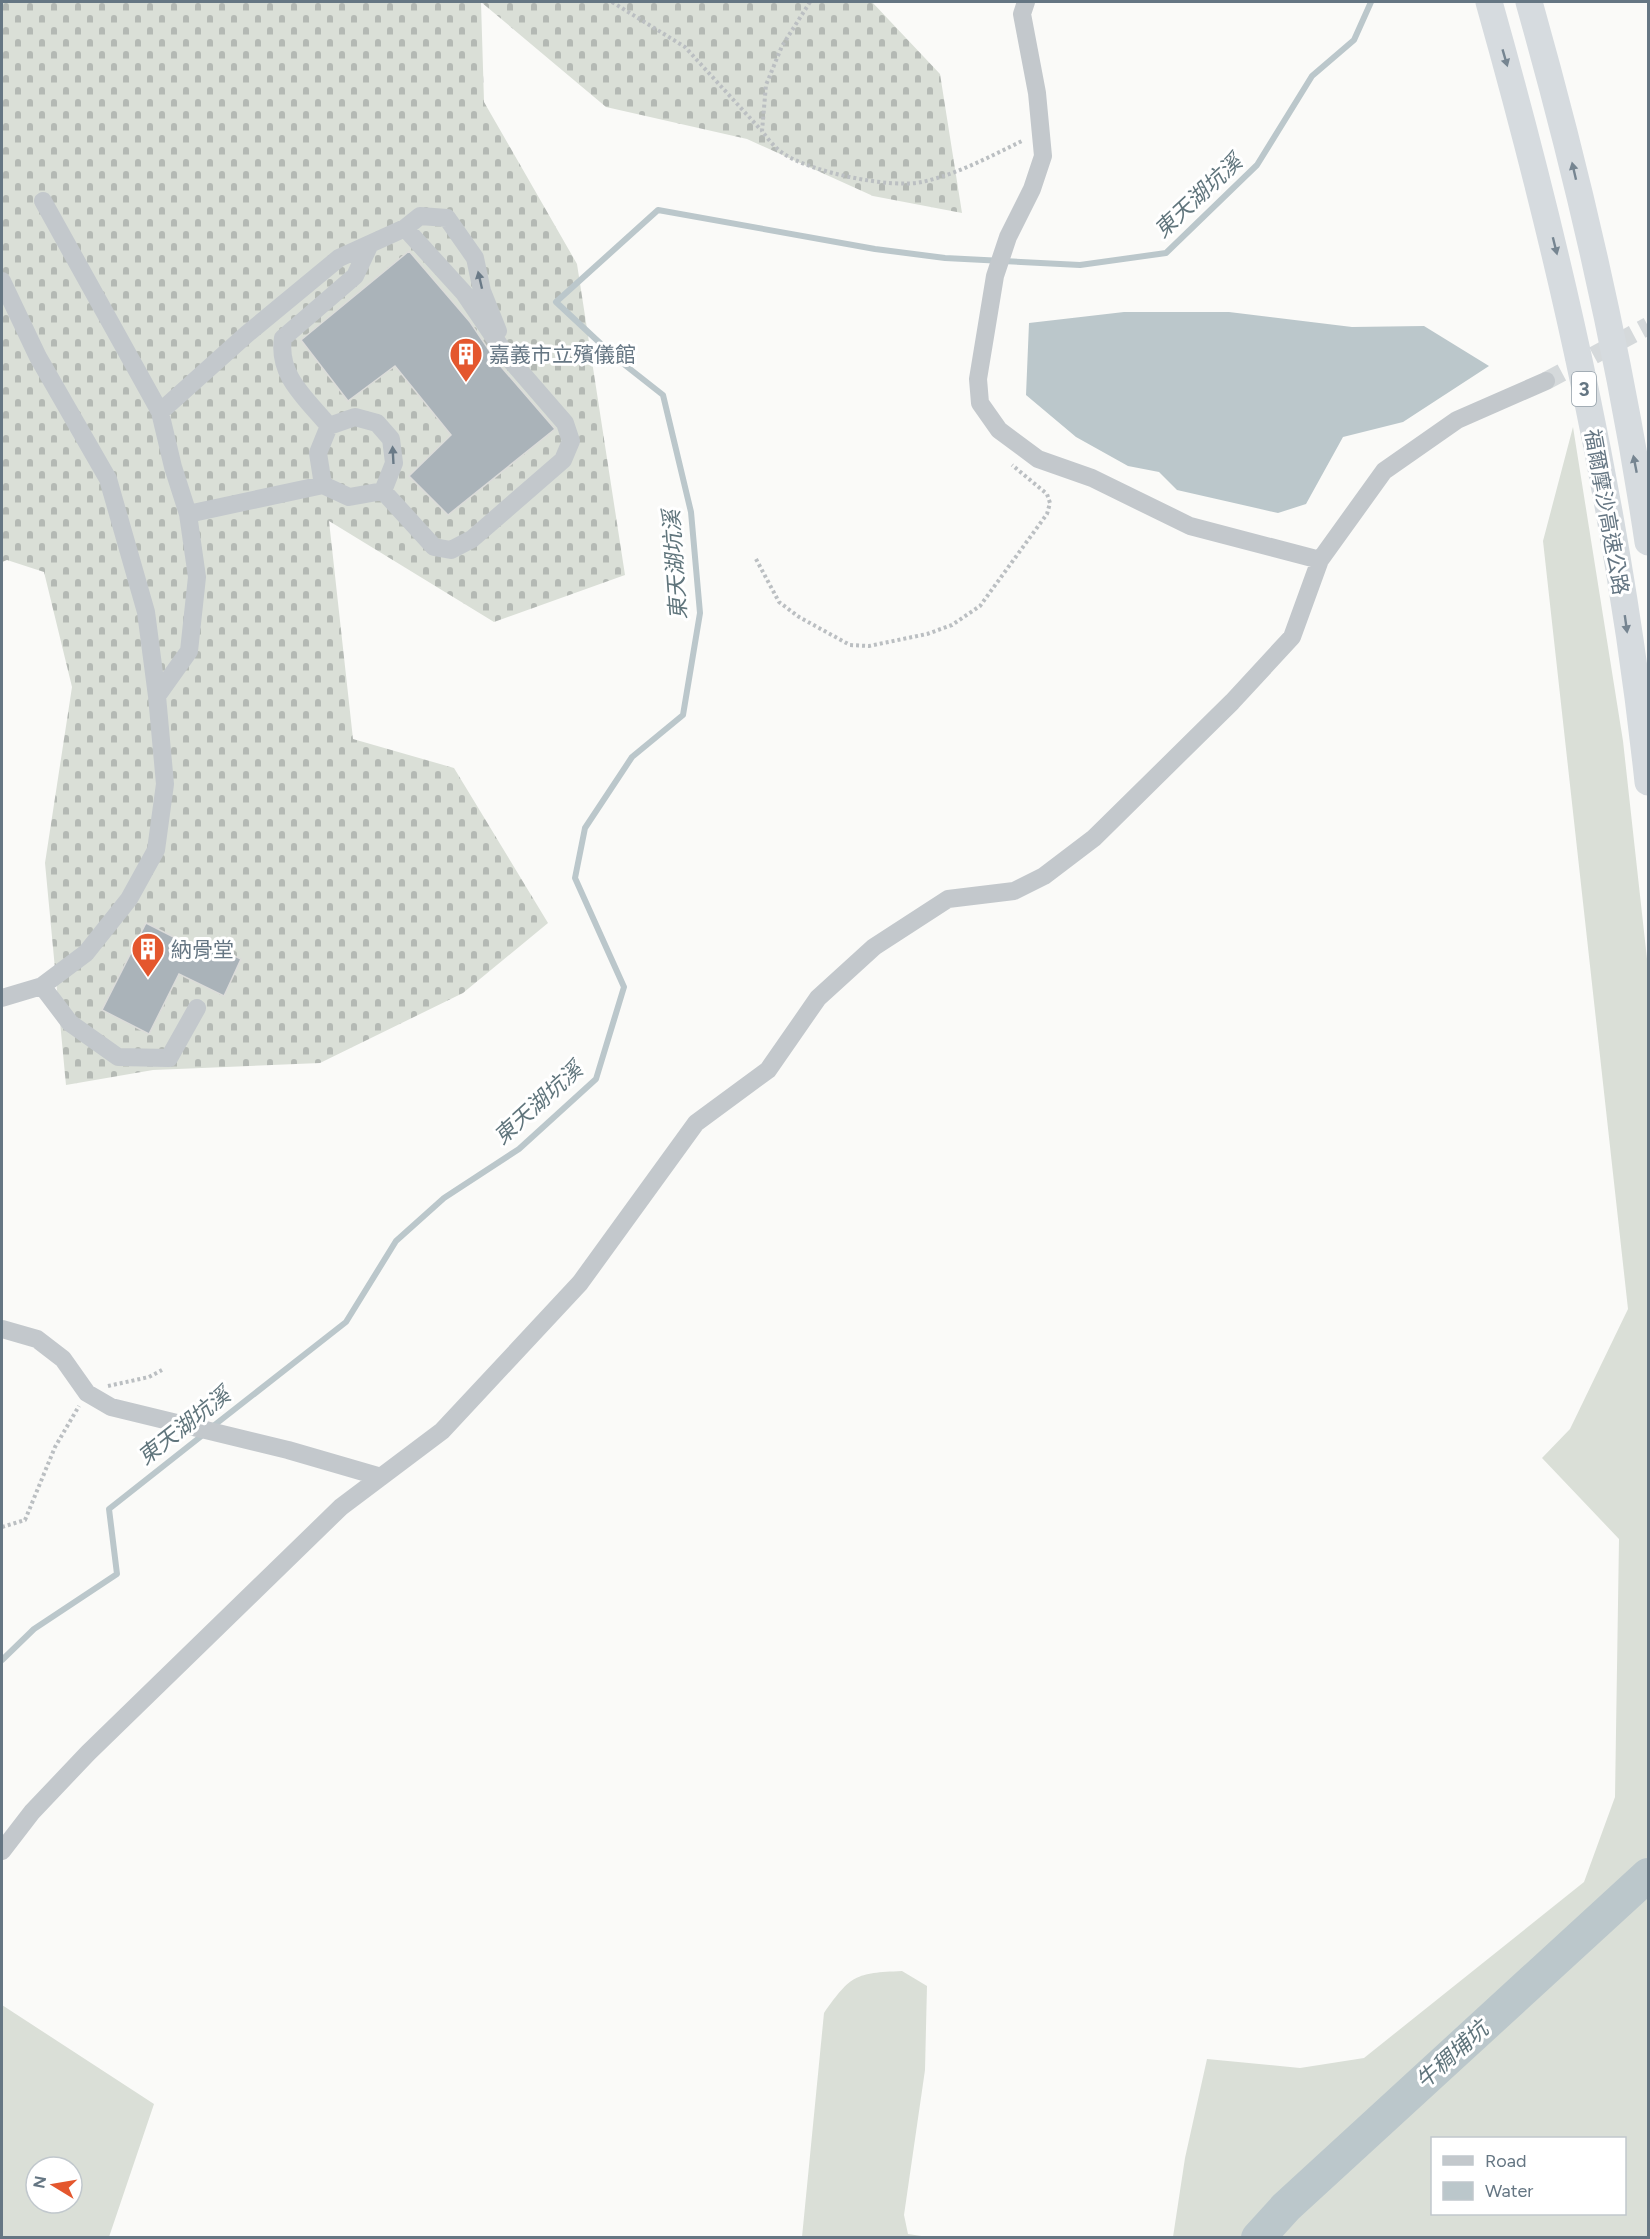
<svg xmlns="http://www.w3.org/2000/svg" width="1650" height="2239" viewBox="0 0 1650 2239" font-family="Figtree,'Noto Sans TC',sans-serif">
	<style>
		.grass { fill: #dadfd7; fill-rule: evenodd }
		.cemetery { fill: url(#cemetery-stones) }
		.water { fill: #bbc7cb }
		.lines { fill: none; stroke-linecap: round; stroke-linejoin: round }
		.stream { stroke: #bbc7cb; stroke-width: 6 }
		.river { stroke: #bbc7cb; stroke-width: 34 }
		.building { fill: #aab3b9; stroke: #dcdcda; stroke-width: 1.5 }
		.minor-tunnel { stroke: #d5d9db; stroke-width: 18; stroke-dasharray: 18 9; stroke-linecap: butt }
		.path { stroke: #bbbfc2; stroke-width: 4; stroke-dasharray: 3 3; stroke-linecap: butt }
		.minor { stroke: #c3c8cc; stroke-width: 18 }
		.highway { stroke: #d6dbdf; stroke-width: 27 }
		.oneway { fill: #768591 }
		.oneway2 { fill: #6a7a87 }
		.labels { text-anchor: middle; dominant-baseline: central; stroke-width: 6; stroke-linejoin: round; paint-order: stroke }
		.shield { fill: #fff; stroke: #939fa8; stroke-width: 1.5 }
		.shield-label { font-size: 20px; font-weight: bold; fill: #657683 }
		.poi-label { font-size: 21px; fill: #657683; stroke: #fff; text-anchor: start }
		.street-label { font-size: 21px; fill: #657683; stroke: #fff }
		.water-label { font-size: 22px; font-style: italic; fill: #60757c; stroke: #fff }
	</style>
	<defs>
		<pattern id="cemetery-stones" width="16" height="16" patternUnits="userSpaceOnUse" patternTransform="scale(1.5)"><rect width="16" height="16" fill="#dadfd7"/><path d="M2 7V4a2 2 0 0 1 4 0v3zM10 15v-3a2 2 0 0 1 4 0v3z" fill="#b4b9b4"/></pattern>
	</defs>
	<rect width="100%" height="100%" fill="#fafaf8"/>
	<!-- grass -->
	<path class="grass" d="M1573,427L1623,741L1648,968V2237H1173L1185,2158L1207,2059L1300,2068L1364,2058L1584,1882L1615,1797L1619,1539L1542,1458L1570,1429L1628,1309L1543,541ZM1432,2138H1624V2214H1432Z
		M902,1971L927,1986L925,2070L904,2215L908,2234L928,2237H802L824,2013C851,1975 855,1973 902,1971Z
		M2,2005L154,2104L109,2237H2ZM36,2167H72V2203H36Z"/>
	<!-- cemetery -->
	<path class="cemetery" d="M2,2H481L484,102L577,264L625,575L494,622L329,521L353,739L454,768L548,923L463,993L320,1063L153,1070L66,1085L45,863L72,687L44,572L7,560L2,562Z
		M481,2H872L940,74L962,213L873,196L747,139L606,107Z"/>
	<!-- water -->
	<path class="water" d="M1124,312H1229L1352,327L1424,326L1489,366L1403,422L1343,437L1306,504L1278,513L1177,490L1159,472L1128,466L1076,437L1026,395L1029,323Z"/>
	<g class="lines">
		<!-- stream -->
		<path class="stream" d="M212,1427L346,1322L396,1241L444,1198L519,1149L596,1079L624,987L575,878L585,828L632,757L683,715L700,613L691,512L663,395L616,358L556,302L658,210L875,249L945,258L1080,265L1166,253L1257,165L1312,76L1354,40L1371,2
			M2,1660L34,1629L117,1574L109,1509L204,1434"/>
		<!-- river -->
		<path class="river" d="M1258,2238L1286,2207L1648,1875"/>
	</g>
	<!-- building -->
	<path class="building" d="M409,251L470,322L497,362L555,429L448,515L409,476L451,435L395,366L348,401L301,340Z
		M146,923L199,950L203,941L241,959L224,996L179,974L149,1034L102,1010Z"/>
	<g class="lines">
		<!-- minor-tunnel -->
		<path class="minor-tunnel" d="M1546,381L1648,326"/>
		<!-- path -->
		<path class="path" d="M612,2L685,47L761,130
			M810,2L782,46L766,85L762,131C768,139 775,148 784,154C811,172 891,189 922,182C958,174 991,156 1024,140
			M756,559L779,602L799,617L850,645L869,646L927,634L952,625L980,606L1047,514L1050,503L1047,494L1012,465
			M108,1386L149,1377L162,1370
			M2,1527L25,1520L55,1447L79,1406"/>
		<!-- minor -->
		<path class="minor" d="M1026,2L1022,14L1037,93L1043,156L1032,189L1008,237L995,276L978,379L980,403L999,430L1038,459L1092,478L1190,526L1320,560
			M2,281L38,357L108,479L146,612L157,696
			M160,412L247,334L339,258L405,228L420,216L447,218L475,258L482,291L498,331
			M329,426C307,399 277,376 283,338L355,276L370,244
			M383,491L434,547L451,550L472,539L563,460L571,441L565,423L506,355L464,293L405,228
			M188,514L323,485L349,497L383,491L394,463L391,439L377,423L355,417L329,426L318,453L323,485
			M42,986L70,1023L118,1057L169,1058L197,1008
			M2,998L42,986L86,953L129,899L156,850L165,784L157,696L189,651L197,577L188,514L173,467L160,412L43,201
			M2,1329L37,1339L63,1359L87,1393L111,1407L288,1450L381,1477
			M2,1851L32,1812L88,1753L341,1507L442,1431L580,1283L696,1123L768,1070L818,998L874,947L948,899L1014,891L1044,876L1094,838L1232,702L1292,637L1320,560L1384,471L1457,420L1546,381"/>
		<!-- highway -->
		<path class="highway" d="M1489,2C1561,257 1620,517 1648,782
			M1529,2C1579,179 1621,360 1648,542"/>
	</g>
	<!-- one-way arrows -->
	<defs><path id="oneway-solid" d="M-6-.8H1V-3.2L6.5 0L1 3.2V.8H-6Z" transform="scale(1.5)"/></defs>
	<g class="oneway">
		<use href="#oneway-solid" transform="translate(1505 58) rotate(74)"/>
		<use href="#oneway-solid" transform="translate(1574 171) rotate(-103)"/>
		<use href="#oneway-solid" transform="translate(1555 246) rotate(76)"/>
		<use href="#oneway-solid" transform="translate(1635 464) rotate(-101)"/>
		<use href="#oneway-solid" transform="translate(1626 624) rotate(82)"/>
	</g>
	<g class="oneway2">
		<use href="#oneway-solid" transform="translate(480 280) rotate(-103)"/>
		<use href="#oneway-solid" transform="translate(393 455) rotate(-93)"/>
	</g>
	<!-- icons -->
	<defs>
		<symbol id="building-pin" viewBox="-11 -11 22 30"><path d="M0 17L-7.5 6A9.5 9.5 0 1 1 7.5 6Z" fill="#e4572e" stroke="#fff"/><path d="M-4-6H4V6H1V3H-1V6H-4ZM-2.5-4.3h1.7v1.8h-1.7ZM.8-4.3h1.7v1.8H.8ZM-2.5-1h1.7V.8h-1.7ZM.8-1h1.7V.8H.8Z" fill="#fff"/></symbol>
	</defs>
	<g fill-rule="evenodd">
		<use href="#building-pin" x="447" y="335" width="38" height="52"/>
		<use href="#building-pin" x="129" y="930" width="38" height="52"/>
	</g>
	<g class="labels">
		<!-- shield labels -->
		<rect class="shield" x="1572" y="372" width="24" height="34" rx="4.5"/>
		<g class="shield-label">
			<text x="1584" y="389">3</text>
		</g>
		<!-- poi labels -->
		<g class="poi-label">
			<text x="489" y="354">嘉義市立殯儀館</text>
			<text x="171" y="949">納骨堂</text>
		</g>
		<!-- street labels -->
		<g class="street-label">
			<text transform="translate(1607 512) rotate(80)">福爾摩沙高速公路</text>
		</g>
		<!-- water labels -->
		<g class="water-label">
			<text transform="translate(1198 196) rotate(-43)">東天湖坑溪</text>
			<text transform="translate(675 565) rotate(-94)">東天湖坑溪</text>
			<text transform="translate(538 1103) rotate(-42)">東天湖坑溪</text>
			<text transform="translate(184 1426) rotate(-38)">東天湖坑溪</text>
			<text transform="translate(1452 2055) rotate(-42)">牛稠埔坑</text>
		</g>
	</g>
	<!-- border -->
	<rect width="1650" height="2239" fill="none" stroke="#657683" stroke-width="6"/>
	<!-- legend -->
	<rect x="1431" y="2137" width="195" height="78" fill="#ffffff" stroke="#c1c8cd" stroke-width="1.5"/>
	<rect x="1443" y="2156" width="30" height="9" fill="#c3c8cc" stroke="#c1c8cd" stroke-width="1.5"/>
	<text x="1485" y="2167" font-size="18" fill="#657683">Road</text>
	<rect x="1443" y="2182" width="30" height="18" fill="#bbc7cb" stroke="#c1c8cd" stroke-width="1.5"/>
	<text x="1485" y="2197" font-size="18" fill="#657683">Water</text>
	<!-- north arrow -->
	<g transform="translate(54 2185) rotate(281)"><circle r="28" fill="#ffffff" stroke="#c1c8cd" stroke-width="1.5"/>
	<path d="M0-4.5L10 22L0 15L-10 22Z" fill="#e4572e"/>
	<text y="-9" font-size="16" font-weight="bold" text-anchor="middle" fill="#657683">N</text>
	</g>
</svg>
